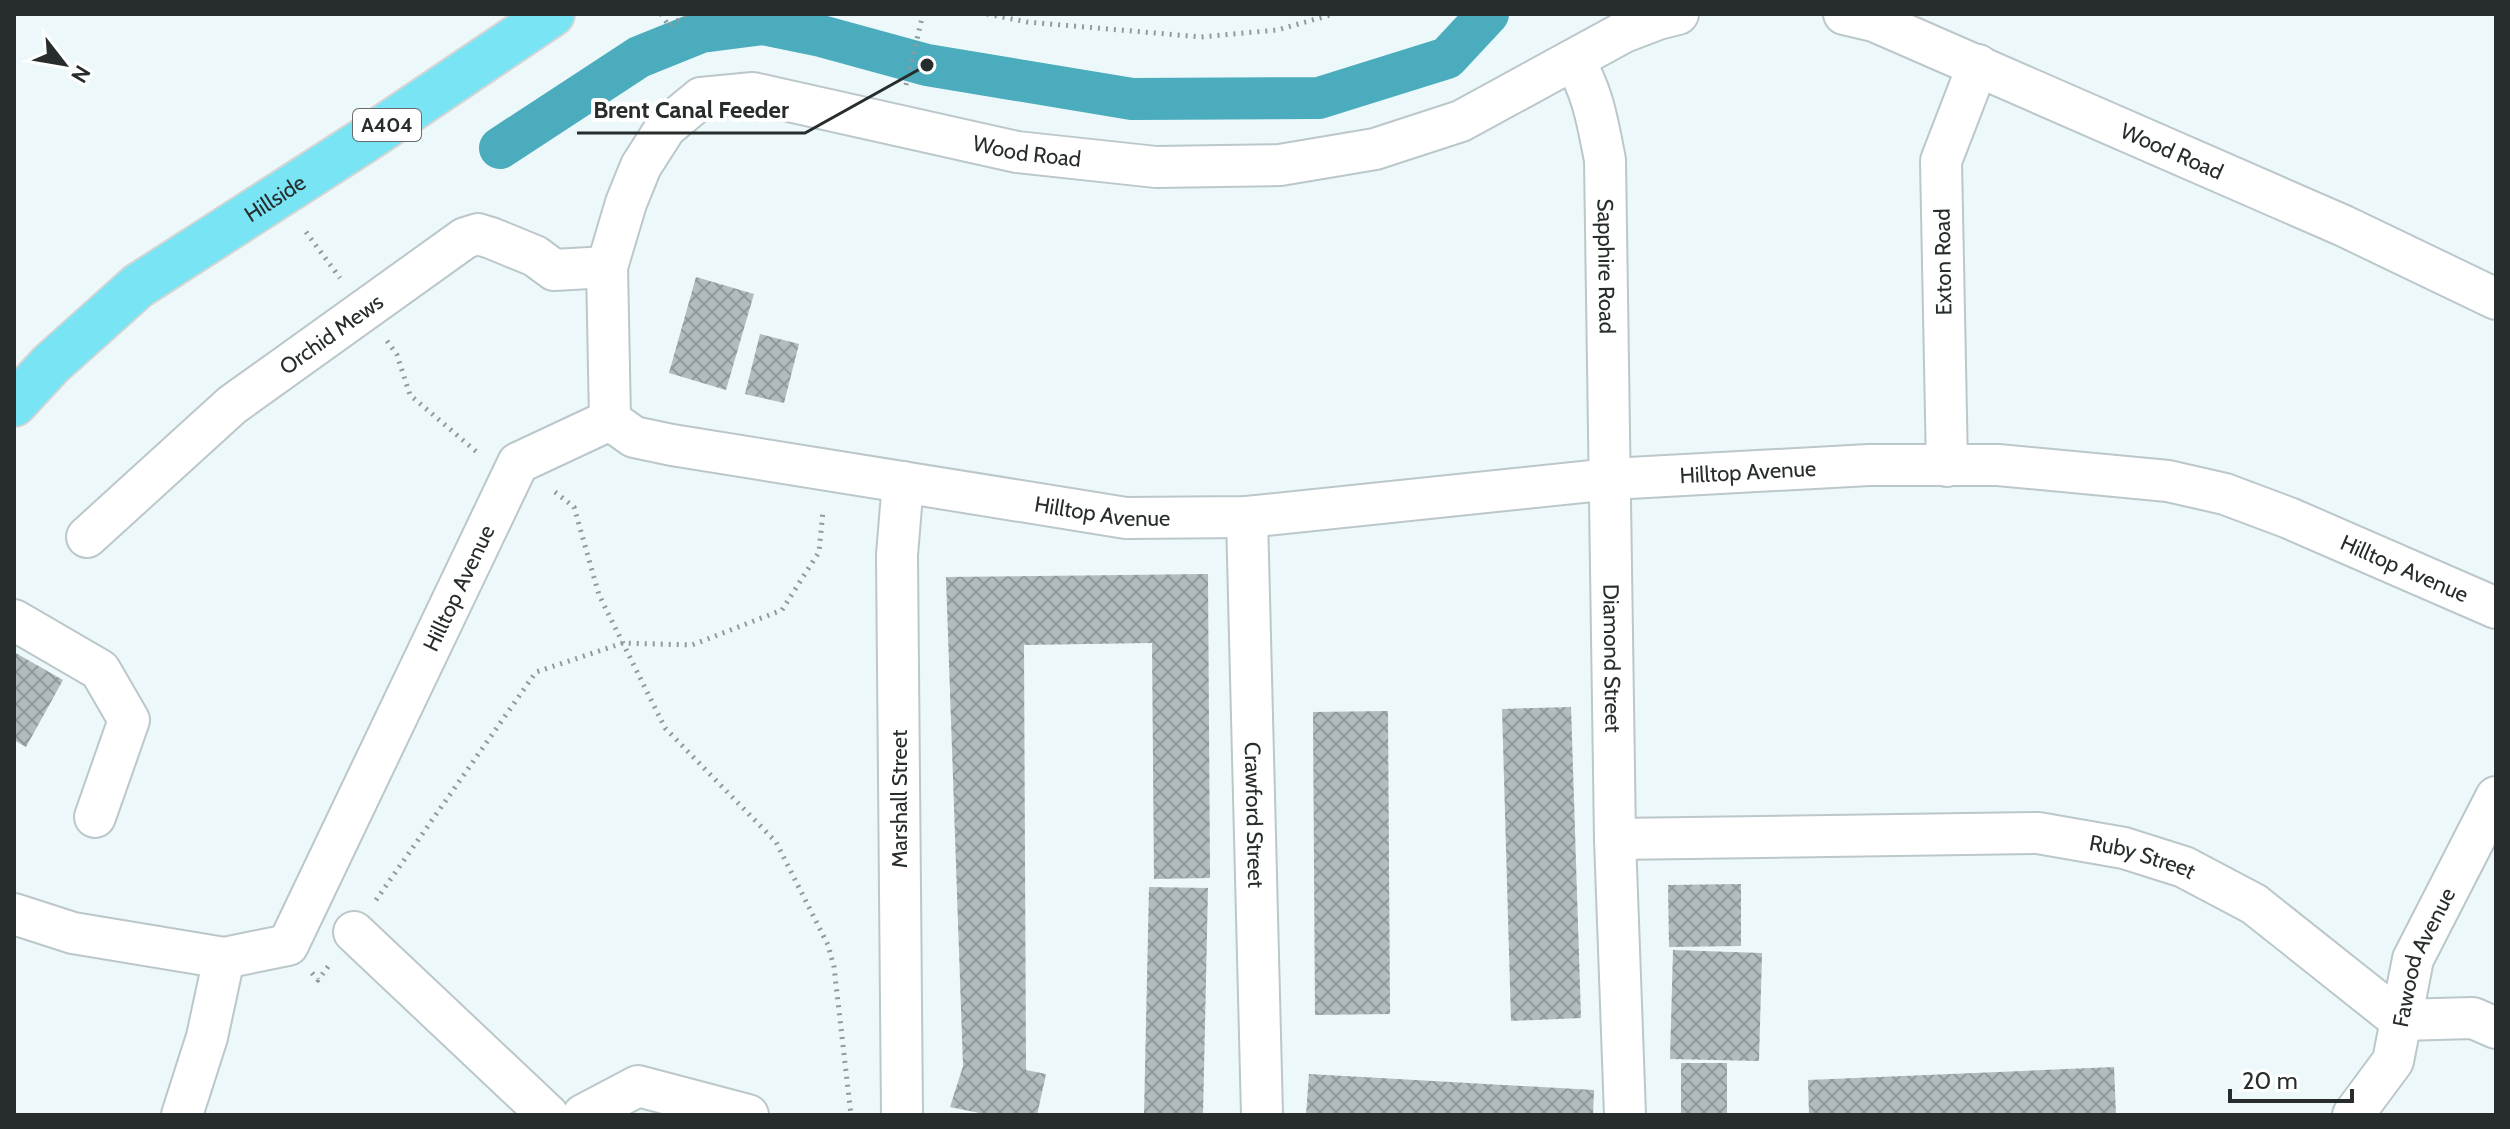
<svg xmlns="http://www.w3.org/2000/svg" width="2510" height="1129" viewBox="0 0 2510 1129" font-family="Cabin,sans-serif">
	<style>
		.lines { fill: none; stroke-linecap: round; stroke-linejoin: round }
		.canal { stroke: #4aacbd; stroke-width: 42 }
		.building { fill: url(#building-cross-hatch) }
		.minor-casing { stroke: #bbc7ca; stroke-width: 44 }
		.major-casing { stroke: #d4d5d5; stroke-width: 48 }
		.path { stroke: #919a9b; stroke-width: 5; stroke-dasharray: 2 6; stroke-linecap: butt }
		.minor { stroke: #fff; stroke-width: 40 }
		.major { stroke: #79e5f4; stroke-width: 44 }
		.labels { text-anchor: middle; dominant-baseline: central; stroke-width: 8; stroke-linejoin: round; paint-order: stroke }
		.shield { fill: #fff; stroke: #686b6c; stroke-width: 2 }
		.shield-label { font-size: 20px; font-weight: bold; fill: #272c2d }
		.street-label { font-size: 22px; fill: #272c2d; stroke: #fff }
		.leader { fill: none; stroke: #272c2d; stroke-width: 3 }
		.callout-dot { fill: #272c2d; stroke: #fff; stroke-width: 3 }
		.callout-label { font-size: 24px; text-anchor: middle; font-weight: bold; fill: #272c2d; stroke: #fff; stroke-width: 8; stroke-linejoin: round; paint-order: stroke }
	</style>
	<defs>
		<pattern id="building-cross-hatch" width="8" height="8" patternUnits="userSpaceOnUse" patternTransform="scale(2)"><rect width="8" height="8" fill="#b0bcbe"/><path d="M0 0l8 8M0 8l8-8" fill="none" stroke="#8f999b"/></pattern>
	</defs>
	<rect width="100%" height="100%" fill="#ecf8fa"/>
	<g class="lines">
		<!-- canal -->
		<path class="canal" d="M500,148L639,57L701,32L763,24L821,36L927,65L1132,99L1319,98L1447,58L1488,14"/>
	</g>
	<!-- building -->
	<path class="building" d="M696,277L754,294L726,390L669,373Z
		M760,334L799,344L784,403L745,394Z
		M1208,574L1210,878L1154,879L1152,643L1024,645L1026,1070L1046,1074L1037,1115H989L950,1107L963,1066L946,577Z
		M14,652L63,680L26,747L14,740Z
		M1571,707L1581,1018L1511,1021L1502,709Z
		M1388,711L1390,1014L1315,1015L1313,712Z
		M1741,884V946L1669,947L1668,885Z
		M1149,887L1208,888L1203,1115H1144Z
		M1673,950L1762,953L1759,1061L1670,1059Z
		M1681,1063H1727V1115H1681Z
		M2114,1067L2116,1115H1809L1808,1080Z
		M1309,1074L1594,1090L1593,1115H1306Z"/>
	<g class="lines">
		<defs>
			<g id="minor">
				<path id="s1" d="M1844,14L1874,21L2344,226L2496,299"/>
				<path id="s2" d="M1573,60C1593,90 1598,125 1605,160L1615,839L1625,1115"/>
				<path id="s3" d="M610,420L634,437L672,445L1126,518L1247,517L1611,479L1869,465H1998L2168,481L2225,494L2289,518L2496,608"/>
				<path id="s4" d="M610,420L607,267L626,203L641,166L666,127L701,98L753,93L1017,152L1156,167L1280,165L1375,149L1461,121L1624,32L1658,19L1678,14"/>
				<path d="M1947,466L1941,161L1978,65"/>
				<path id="s5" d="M1247,517L1262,1115"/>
				<path id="s6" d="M87,537L232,405L465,238L478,234L491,238L535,256L554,270L607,267"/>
				<path d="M14,620L100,670L129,720L95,817"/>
				<path id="s7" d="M1615,839L2038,833L2124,848L2184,867L2254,904L2400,1020"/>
				<path id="s8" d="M14,914L73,933L224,958L288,945L518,463L610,420"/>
				<path d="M354,932L548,1115"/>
				<path d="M2400,1020L2473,1018L2496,1028"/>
				<path d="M182,1115L207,1037L224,958"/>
				<path d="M583,1115L638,1086L748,1115"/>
				<path d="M902,1115L897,555L903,482"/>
				<path id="s9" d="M2353,1115L2393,1061L2413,959L2496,797"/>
			</g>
			<g id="major">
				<path id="s10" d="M14,404L51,364L138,286L371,136L552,14"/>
			</g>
		</defs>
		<!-- minor casing -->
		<use href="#minor" class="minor-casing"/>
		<!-- major casing -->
		<use href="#major" class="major-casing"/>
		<!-- path -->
		<path class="path" d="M661,14L669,26L688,14
			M987,14L1027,22L1201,37L1277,30L1334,14
			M906,85L923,14
			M306,232L340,278
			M387,341L397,355L410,395L479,454
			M555,492L574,507L599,595L665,728L776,842L828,945L834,967L851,1115
			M376,900L536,672L623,643L692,645L782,610L819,552L823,511
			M312,973L318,980L330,964"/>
		<!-- minor -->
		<use href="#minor" class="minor"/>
		<!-- major -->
		<use href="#major" class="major"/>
	</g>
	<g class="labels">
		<!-- shield labels -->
		<rect class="shield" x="353" y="109" width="68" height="32" rx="6"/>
		<g class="shield-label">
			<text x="387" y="125">A404</text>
		</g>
		<!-- street labels -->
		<g class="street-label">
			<text stroke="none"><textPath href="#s4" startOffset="684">Wood Road</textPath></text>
			<text stroke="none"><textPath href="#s1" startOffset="356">Wood Road</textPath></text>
			<text stroke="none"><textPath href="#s10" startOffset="334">Hillside</textPath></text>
			<text transform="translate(1943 262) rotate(-91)">Exton Road</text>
			<text stroke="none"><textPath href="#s2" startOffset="212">Sapphire Road</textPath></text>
			<text stroke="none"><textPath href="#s6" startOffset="318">Orchid Mews</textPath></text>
			<text stroke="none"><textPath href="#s3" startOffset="1152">Hilltop Avenue</textPath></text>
			<text stroke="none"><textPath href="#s3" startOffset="504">Hilltop Avenue</textPath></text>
			<text stroke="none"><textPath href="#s3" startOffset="1826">Hilltop Avenue</textPath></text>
			<text stroke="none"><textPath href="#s8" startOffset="676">Hilltop Avenue</textPath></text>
			<text stroke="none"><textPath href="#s2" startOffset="604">Diamond Street</textPath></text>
			<text transform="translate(899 799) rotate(-90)">Marshall Street</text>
			<text stroke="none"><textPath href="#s5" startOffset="298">Crawford Street</textPath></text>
			<text stroke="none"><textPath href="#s7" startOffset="530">Ruby Street</textPath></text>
			<text stroke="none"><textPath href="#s9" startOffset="176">Fawood Avenue</textPath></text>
		</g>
	</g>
	<!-- callouts -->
	<path class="leader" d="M927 65L805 133H577"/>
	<circle class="callout-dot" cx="927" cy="65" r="8"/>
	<g class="callout-label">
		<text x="691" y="118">Brent Canal Feeder</text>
	</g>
	<!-- border -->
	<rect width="2510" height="1129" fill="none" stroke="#272c2d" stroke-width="32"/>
	<!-- north arrow -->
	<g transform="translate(64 64) rotate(121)" stroke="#ffffff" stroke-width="6" paint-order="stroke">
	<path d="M0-6L14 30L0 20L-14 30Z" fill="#272c2d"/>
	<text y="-12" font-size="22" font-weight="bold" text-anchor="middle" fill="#272c2d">N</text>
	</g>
	<!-- scale -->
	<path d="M2230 1089v12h122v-12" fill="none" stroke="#272c2d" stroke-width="4"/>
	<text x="2242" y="1089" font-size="24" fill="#272c2d" stroke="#ffffff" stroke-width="6" paint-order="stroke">20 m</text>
</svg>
